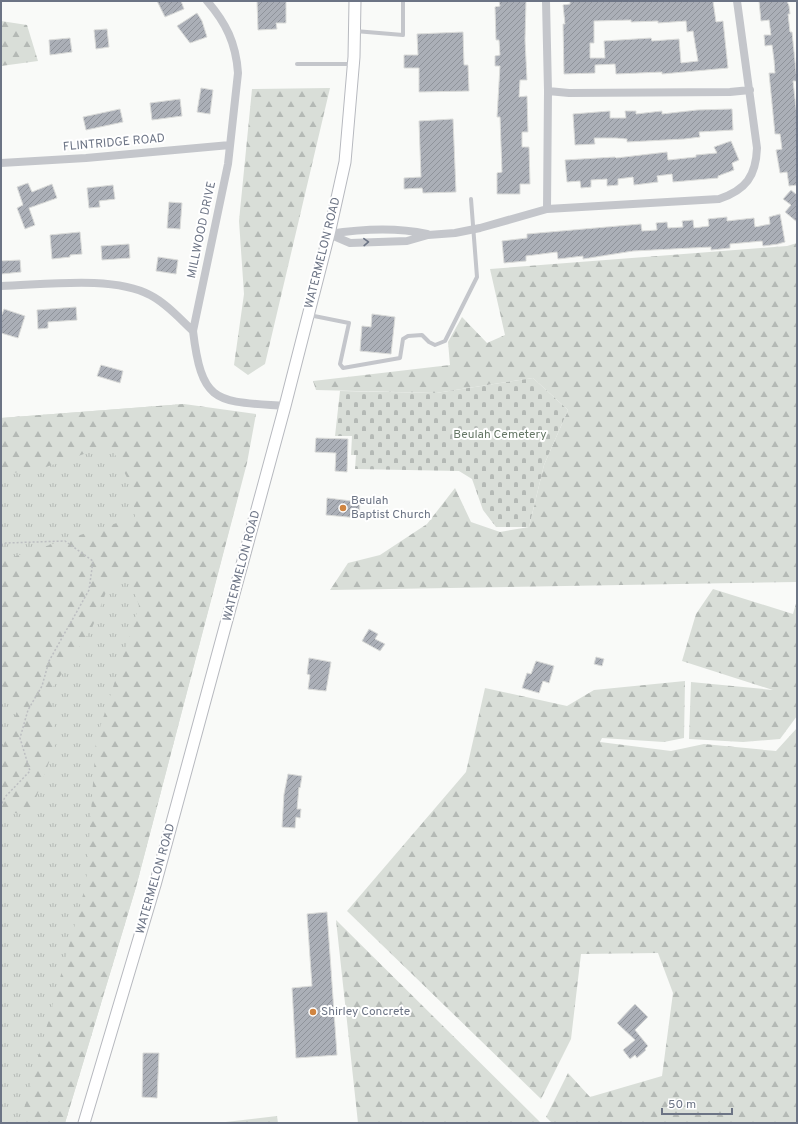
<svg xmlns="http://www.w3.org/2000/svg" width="798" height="1124" viewBox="0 0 798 1124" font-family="Overpass,sans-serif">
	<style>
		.grass { fill: url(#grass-tufts) }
		.forest { fill: url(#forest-firs) }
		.cemetery { fill: url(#cemetery-stones) }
		.building { fill: url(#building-hatch); stroke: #dbdcda; fill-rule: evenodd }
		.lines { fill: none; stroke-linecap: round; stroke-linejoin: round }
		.secondary-casing { stroke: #b7b9bf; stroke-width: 13 }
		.path { stroke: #bcbec1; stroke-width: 1.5; stroke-dasharray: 2 2; stroke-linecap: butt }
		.lane { stroke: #c4c6cb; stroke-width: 4 }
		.street { stroke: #c4c6cb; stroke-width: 8 }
		.secondary { stroke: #fff; stroke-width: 11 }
		.oneway { stroke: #6c7485 }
		.poi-dot { fill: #d08541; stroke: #fff; stroke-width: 1.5 }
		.labels { text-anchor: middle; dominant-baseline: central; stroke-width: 4; stroke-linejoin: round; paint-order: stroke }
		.street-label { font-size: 12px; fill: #6c7485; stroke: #fff }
		.park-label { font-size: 12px; fill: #667866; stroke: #fff }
		.poi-label { font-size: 12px; fill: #6c7485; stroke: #fff; text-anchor: start }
	</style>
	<defs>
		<pattern id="grass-tufts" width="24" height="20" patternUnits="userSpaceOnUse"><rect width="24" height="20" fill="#d9ded8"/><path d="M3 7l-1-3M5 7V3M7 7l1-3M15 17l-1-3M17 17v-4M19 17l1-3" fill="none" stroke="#b4b9b5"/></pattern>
		<pattern id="forest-firs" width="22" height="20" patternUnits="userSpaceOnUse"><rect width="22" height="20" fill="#d9ded8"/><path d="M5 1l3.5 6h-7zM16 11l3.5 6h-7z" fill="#b4b9b5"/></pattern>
		<pattern id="cemetery-stones" width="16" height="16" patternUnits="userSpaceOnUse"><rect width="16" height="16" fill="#d9ded8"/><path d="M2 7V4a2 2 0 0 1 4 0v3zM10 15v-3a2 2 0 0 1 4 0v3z" fill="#b4b9b5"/></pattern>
		<pattern id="building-hatch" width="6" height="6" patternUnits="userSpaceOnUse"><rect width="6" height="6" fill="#abafb7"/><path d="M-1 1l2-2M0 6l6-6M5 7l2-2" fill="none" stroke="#8f939a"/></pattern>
	</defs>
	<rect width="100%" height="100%" fill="#f9faf8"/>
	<!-- grass -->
	<path class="grass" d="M184,404L238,496L136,887L65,1123H1V418Z"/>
	<!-- forest -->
	<path class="forest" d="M1,21L27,25L38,61L1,66Z
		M330,88L265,364L248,375L234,365L244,294L239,221L252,89Z
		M797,243V582L330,590L348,563L380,555L427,524L455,488L471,522L500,532L529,527L544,465L568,410L533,378L436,393L316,390L313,381L450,365L448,342L462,317L487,343L505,335L490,269L787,246Z
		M184,404L256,414L247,463L136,887L65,1123H20L86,884L96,740L139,606L131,581L112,577L92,628L51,690L56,743L31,812L1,814V751L18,709L1,683V561L135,517L132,487L110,445L43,468L1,475V418Z
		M713,589L793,614L797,600V716L780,739L743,742L689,739L691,682L773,690L682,661L696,614Z
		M685,681L684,738L664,742L602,738L600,742L671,751L704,744L776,751L797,728V1123H552L546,1117L568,1073L590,1097L662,1076L673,993L658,953L581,954L571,1039L541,1099L347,911L466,772L485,688L567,706L594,690Z
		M336,920L541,1123H358Z
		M277,1116L278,1123H217Z"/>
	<!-- cemetery -->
	<path class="cemetery" d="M533,378L568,410L544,465L529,527H496L483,510L472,479L459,471L355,469L356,455H351L352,436H335L340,391L436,393Z"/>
	<!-- building -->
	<path class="building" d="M157,1H181L184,9L165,17Z
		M257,1H286V23H276L277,29L258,30Z
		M499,1H526L525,40L527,80H520L519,97L527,96L528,132H522V147H529L530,184H520V194H497V173L502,172L500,117H497L500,66H495V56L500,55L499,40H496L495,7L500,6Z
		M570,1H713L716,22L723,21L728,68L662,74V72L616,74L615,64L595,65V73L564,74L563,24H565L563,5L570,4ZM631,20V22L658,21V23L686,21L687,32L693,31L698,61L681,63L679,39L652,41L651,38L604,41L605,58H590V43H594V21Z
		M759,1H787L789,6L790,14H788L790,32H792L797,81H793L797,117V185L789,186L787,172L780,173L776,150L782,149L780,134H775L769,73H775L774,60L772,45L765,46L764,35H771L769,20L761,21Z
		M197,13L202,21L207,37L190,43L177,26Z
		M107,29L109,47L96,49L94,30Z
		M463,32L464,65H468L469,91L419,92V68H404V55H418L417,34Z
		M70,38L72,52L50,55L49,40Z
		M201,88L213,90L210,114L197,112Z
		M180,99L182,116L152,120L150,103Z
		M120,109L123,122L86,130L83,117Z
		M732,109L733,130L699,132L700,137L684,139L627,142V139L616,138H594L595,144L575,145L573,114L610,111V118H626L625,111H636V114L662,111V114L697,110Z
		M453,119L456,192L423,193L422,188L404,189V178L421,177L419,121Z
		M731,141L739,160L732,163L734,170L718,176V178L673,182L672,174L657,176L658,182L634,185L633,177L618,179V185L607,186V179L591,180V187L581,188L580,181L567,182L565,160L615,157L616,158L667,152L668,160L696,157V155L717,153L714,147Z
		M28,183L32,192L52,184L57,198L29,208L35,225L25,229L17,208L23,205L17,187Z
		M113,185L115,199L99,201L100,207L89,208L87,188Z
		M791,190L797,195V222L785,212L791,205L783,199Z
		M169,202L182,203L180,229L167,228Z
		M780,214L785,242L778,244L763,246L762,241L730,244V248L711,250V247L633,251L583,259V256L558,259L557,252L526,256V261L504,263L502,241L527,238V234L641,224L642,231L657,230L656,223L667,222L668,228L683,227L682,221L693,220L694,228L709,226L708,219L727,217V221L754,218L755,227L770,224L769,217Z
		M80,232L82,254L70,255V257L52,259L50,235Z
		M129,244L130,258L102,260L101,246Z
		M158,257L178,260L176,274L156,271Z
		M20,260L21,272L1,274V261Z
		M76,307L77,320L48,322V328L38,329L37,310Z
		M4,309L25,316L18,338L1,333V317Z
		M372,314L395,317L391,354L360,351L362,326L371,327Z
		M101,365L123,371L120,383L97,376Z
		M316,438L348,439L347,472L335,471L336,453L315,452Z
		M327,498L360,502L359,518L326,515Z
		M369,629L378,634L375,639L385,644L380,651L362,641Z
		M596,657L604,659L602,666L594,664Z
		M309,658L331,662L326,691L308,689L310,675L307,674Z
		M536,661L554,666L549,683L543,681L539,693L522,688L527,673L531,674Z
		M288,774L302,776L300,788L299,787L297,809H301L300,818L296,817L295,828L282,827L284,794Z
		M327,912L337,1055L296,1058L292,988L312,986L307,914Z
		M635,1004L648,1017L635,1030L648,1046L645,1049L646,1050L637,1058L635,1055L630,1059L623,1050L635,1040L617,1023Z
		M143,1053H159L157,1098L142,1097Z"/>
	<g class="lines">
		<defs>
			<path id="secondary" d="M84,1123L155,885L285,406L329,234L345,162L354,57L355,1"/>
		</defs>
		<!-- secondary casing -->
		<use href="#secondary" class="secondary-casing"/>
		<!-- path -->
		<path class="path" d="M1,545L6,543L65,541L93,561L89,590L49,661L42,686L28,710L20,738L30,771L5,797L1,806"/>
		<!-- lane -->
		<path class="lane" d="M355,31L403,35V1
			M297,64H353
			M309,315L349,323L340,364L343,368L400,358L403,339L408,336L422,335L429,342L435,345L445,341L477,277L471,199"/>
		<!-- street -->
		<path class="street" d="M207,1C226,23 236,43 238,73L228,164L193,331C202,406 217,401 285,406
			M546,1L548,91L547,209
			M548,91L569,93L730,92L750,90
			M1,163L86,158L230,145
			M329,234L350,243L407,241L428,235L455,233L480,228L547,209L719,199C746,190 756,176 757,148L737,1
			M329,234C361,229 396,227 427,234
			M1,286C43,285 113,275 150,295C166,303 180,319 193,331"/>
		<!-- secondary -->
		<use href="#secondary" class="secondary"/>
	</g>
	<!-- one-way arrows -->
	<defs><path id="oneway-chevron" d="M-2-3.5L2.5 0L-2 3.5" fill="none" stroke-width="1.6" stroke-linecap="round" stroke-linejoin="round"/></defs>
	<use class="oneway" href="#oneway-chevron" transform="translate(366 242) rotate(-2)"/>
	<!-- markers -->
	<g class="poi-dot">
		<circle cx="343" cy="508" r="4"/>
		<circle cx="313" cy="1012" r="4"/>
	</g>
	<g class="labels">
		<!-- street labels -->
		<g class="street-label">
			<text transform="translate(114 143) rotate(-5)">FLINTRIDGE ROAD</text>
			<text transform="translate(202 230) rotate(-78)">MILLWOOD DRIVE</text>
			<text transform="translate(323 253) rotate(-76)">WATERMELON ROAD</text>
			<text transform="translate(242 566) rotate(-75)">WATERMELON ROAD</text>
			<text transform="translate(156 879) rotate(-74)">WATERMELON ROAD</text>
		</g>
		<!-- park labels -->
		<g class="park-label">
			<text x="500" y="435">Beulah Cemetery</text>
		</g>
		<!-- poi labels -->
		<g class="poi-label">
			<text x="351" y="501">Beulah<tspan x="351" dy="14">Baptist Church</tspan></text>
			<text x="321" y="1012">Shirley Concrete</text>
		</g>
	</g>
	<!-- border -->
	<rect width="798" height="1124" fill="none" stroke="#6c7485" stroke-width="4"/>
	<!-- scale -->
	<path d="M662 1108v6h70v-6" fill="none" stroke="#6c7485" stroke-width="2"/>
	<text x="668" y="1108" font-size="12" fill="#6c7485" stroke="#ffffff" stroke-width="3" paint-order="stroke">50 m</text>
</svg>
